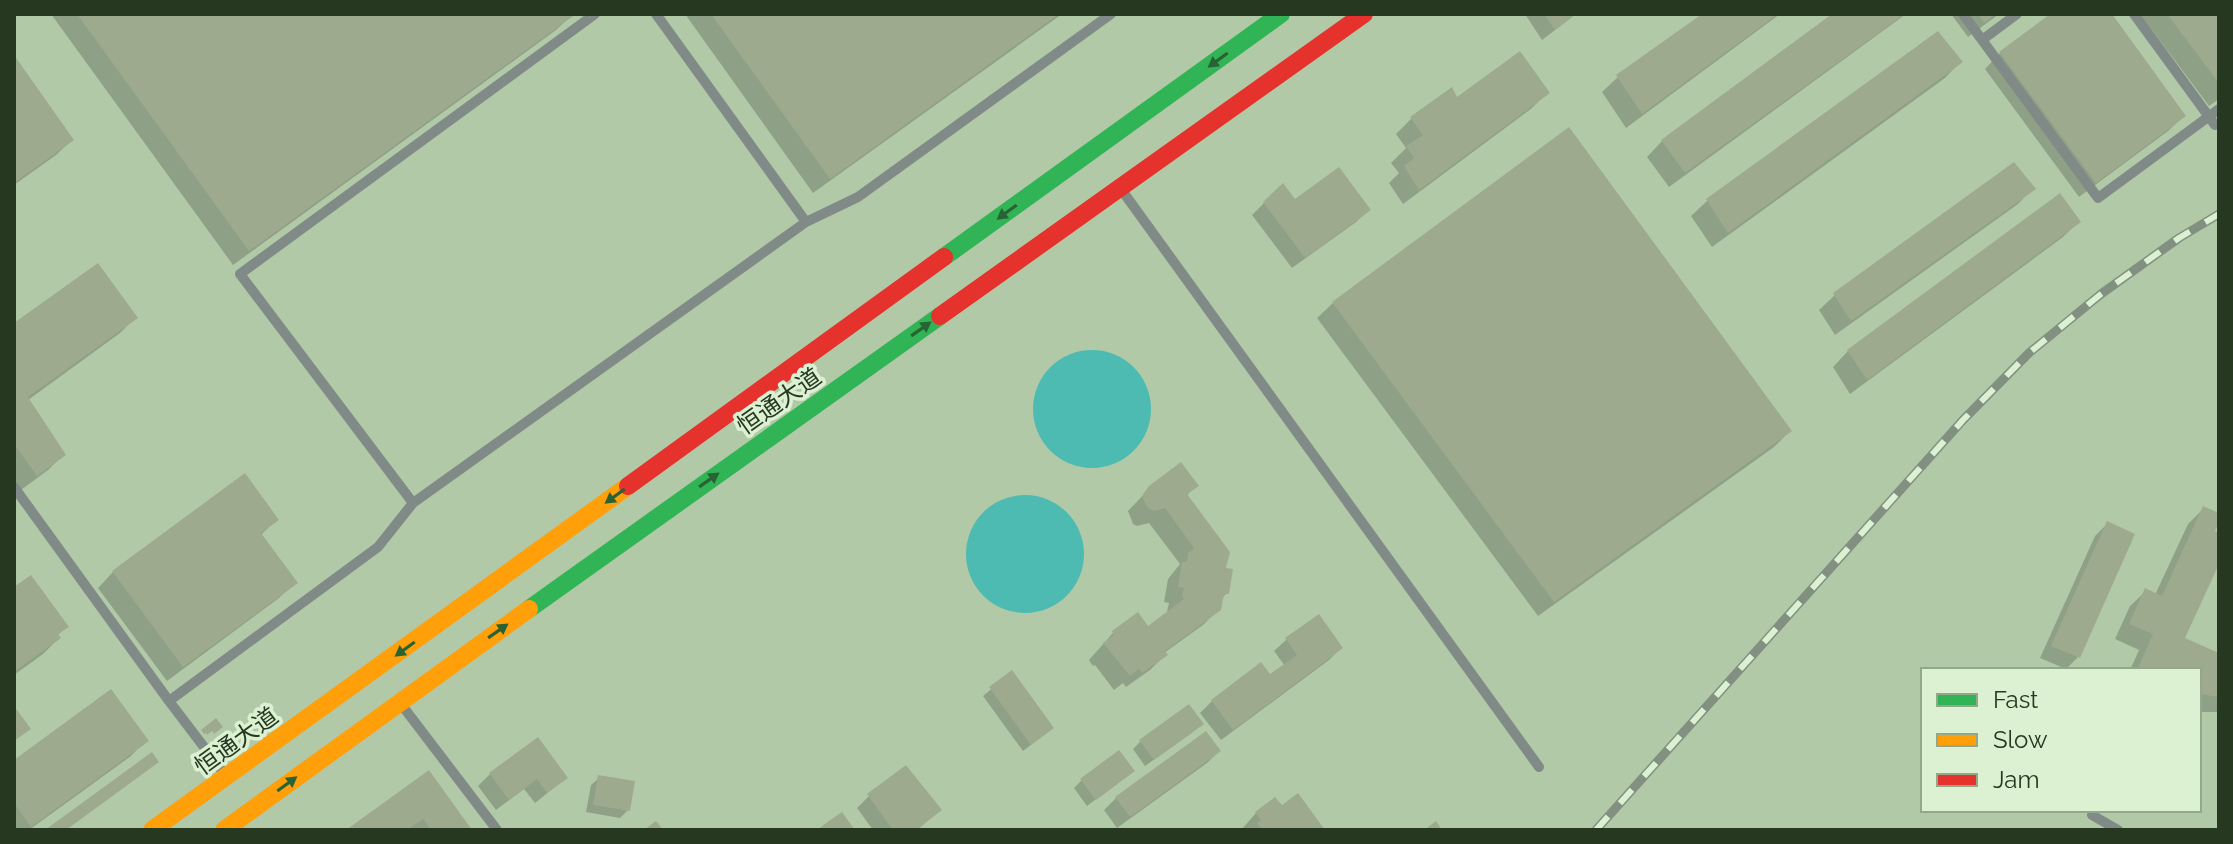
<svg xmlns="http://www.w3.org/2000/svg" width="2233" height="844" viewBox="0 0 2233 844" font-family="Raleway,'Noto Sans SC',sans-serif">
	<style>
		.water { fill: #4dbbb2 }
		.shadow { fill: #0003 }
		.building { fill: #9eaa8e }
		.lines { fill: none; stroke-linecap: round; stroke-linejoin: round }
		.lane { stroke: #808b88; stroke-width: 10 }
		.fast { stroke: #30b455; stroke-width: 18 }
		.slow { stroke: #ff9f0a; stroke-width: 18 }
		.jam { stroke: #e5322d; stroke-width: 18 }
		.rail-casing { stroke: #829081; stroke-width: 9 }
		.rail { stroke: #dbf1d2; stroke-width: 6; stroke-dasharray: 18; stroke-linecap: butt }
		.oneway { fill: #2a6333 }
		.labels { text-anchor: middle; dominant-baseline: central; stroke-width: 7; stroke-linejoin: round; paint-order: stroke }
		.street-label { font-size: 24px; fill: #273820; stroke: #dbf1d2 }
	</style>
	<rect width="100%" height="100%" fill="#b2c9a8"/>
	<!-- water -->
	<path class="water" d="M1033 409a59 59 0 1 1 118 0a59 59 0 1 1-118 0Z
		M966 554a59 59 0 1 1 118 0a59 59 0 1 1-118 0Z"/>
	<!-- shadow -->
	<path class="shadow" d="M51,14H572V15L556,30L233,265Z
		M685,14H1062L813,193Z
		M1525,14H1576L1542,40Z
		M1705,14H1780L1626,128L1602,92L1618,77Z
		M1835,14H1906L1669,187L1647,157L1662,141Z
		M1951,14H1999L1968,37Z
		M2054,14H2109L2184,116L2168,131L2079,197L1985,69L2000,53Z
		M2140,14H2219V99L2209,106Z
		M1937,33L1960,62L1945,78L1712,247L1691,216L1707,201Z
		M14,59L72,140L56,155L14,185Z
		M1548,92L1532,108L1403,204L1389,183L1399,173L1391,163L1406,148L1396,134L1412,118L1456,100Z
		M2033,188L2018,204L1835,335L1819,310L1835,295Z
		M1295,201L1368,210L1356,222L1292,268L1252,215L1264,203Z
		M2078,222L2063,237L1850,394L1833,367L1848,351Z
		M1333,303L1790,431L1774,447L1538,616L1317,318Z
		M135,318L120,333L28,400L64,454L48,470L21,490L14,480V326Z
		M1196,486L1186,496L1224,570L1227,593L1221,599L1219,609L1203,625L1164,653L1165,655L1150,670L1126,687L1123,683L1114,690L1095,665L1093,666L1089,660L1113,633L1148,629L1167,612L1169,603L1164,602L1168,579L1180,564L1149,523L1137,526L1133,524L1128,511L1150,488Z
		M2203,509L2219,516L2212,532L2219,535V559L2183,639L2219,655V712H2199V670H2130L2139,650L2115,639L2130,606L2146,591L2155,595L2188,524Z
		M276,520L260,536L295,582L279,598L167,681L98,588L113,572Z
		M2107,524L2133,535L2078,657L2066,669L2040,658L2095,536Z
		M14,590L66,627L57,636L59,638L43,654L14,675Z
		M1318,617L1341,648L1329,660L1221,740L1200,713L1212,701L1270,677L1285,666L1274,651L1286,640Z
		M1011,673L1052,728L1023,751L983,696Z
		M1193,732L1145,766L1133,749L1141,741Z
		M1206,734L1219,751L1207,763L1117,828L1104,810L1116,798Z
		M146,740L131,756L29,830H14V762Z
		M537,740L566,778L535,803L524,789L496,810L478,786L490,774Z
		M429,772L469,830H350Z
		M599,778L628,810L620,818L586,812L591,785Z
		M1124,778L1087,806L1074,788L1082,780Z
		M869,796L940,810L917,830H873L857,808Z
		M1275,800L1281,808L1323,830H1241L1256,813Z"/>
	<!-- building -->
	<path class="building" d="M77,14H576L249,251Z
		M711,14H1059L830,179Z
		M1544,14H1576L1555,30Z
		M1702,14H1778L1642,114L1616,75Z
		M1832,14H1905L1685,173L1661,140Z
		M1978,14H1996L1984,23Z
		M2050,14H2112L2186,116L2096,183L1999,52Z
		M2167,14H2219V83Z
		M1938,31L1963,62L1728,233L1706,199Z
		M1520,51L1550,93L1419,190L1404,166L1414,158L1406,146L1423,135L1410,117L1452,87L1457,97Z
		M14,55L74,140L14,183Z
		M1569,127L1792,431L1554,602L1332,302Z
		M2014,162L2036,189L1851,321L1833,293Z
		M1339,167L1371,210L1305,258L1263,202L1283,183L1295,199Z
		M2060,193L2081,222L1867,380L1847,350Z
		M98,263L138,318L28,397L66,455L37,476L14,444V323Z
		M1181,462L1199,486L1187,494L1230,552L1226,568L1233,569L1229,594H1224L1221,610L1165,651L1168,655L1142,673L1139,669L1130,676L1103,643L1114,635L1112,631L1138,612L1148,626L1184,599L1182,596L1184,588L1178,587L1182,562H1187L1188,553L1194,548L1165,508L1154,511L1148,508L1143,499V494L1149,486Z
		M245,473L279,520L261,533L298,583L183,667L112,571Z
		M2203,506L2219,513V522L2215,531L2219,533V564L2185,638L2219,653V697L2199,694V670H2143L2139,666L2153,634L2129,624L2145,588L2162,596Z
		M2107,521L2135,534L2080,658L2051,646Z
		M31,575L69,627L58,634L61,638L14,672V587Z
		M1319,614L1343,648L1233,730L1211,700L1261,662L1270,674L1297,655L1285,638Z
		M1012,670L1054,728L1031,745L989,687Z
		M111,689L149,741L31,827L14,803V760Z
		M1189,704L1204,724L1154,760L1139,740Z
		M14,706L31,729L14,741Z
		M216,718L223,727L214,734L212,731L207,735L206,733L204,734L201,730Z
		M1206,731L1221,751L1130,817L1115,797Z
		M538,737L568,778L547,793L537,779L509,800L489,773Z
		M1119,750L1135,771L1096,800L1080,779Z
		M152,752L159,762L66,830H45Z
		M906,765L942,810L916,830H893L867,794Z
		M429,770L472,830H431L423,819L407,830H346Z
		M598,775L635,781L630,811L593,805Z
		M1298,793L1325,830H1262L1257,823L1261,820L1255,812L1275,797L1282,805Z
		M842,812L855,830H817L829,821Z
		M656,821L663,830H644Z
		M1436,821L1442,830H1424Z"/>
	<g class="lines">
		<!-- lane -->
		<path class="lane" d="M656,14L806,222
			M1963,14L2098,198L2219,109
			M2134,14L2215,125
			M1982,40L2017,14
			M1121,189L1539,767
			M14,487L169,701L223,772
			M413,503L240,274L595,14
			M169,701L378,547L413,503L806,222L858,197L1111,14
			M401,704L497,830
			M2092,815L2118,830"/>
		<!-- fast -->
		<path class="fast" d="M944,257L1281,14
			M529,609L940,316"/>
		<!-- slow -->
		<path class="slow" d="M152,830L628,486
			M224,830L529,609"/>
		<!-- jam -->
		<path class="jam" d="M940,316L1364,14
			M628,486L944,257"/>
		<defs>
			<path id="rail" d="M1596,830L1963,420L2029,353L2101,294L2179,238L2219,214"/>
		</defs>
		<!-- rail casing -->
		<use href="#rail" class="rail-casing"/>
		<!-- rail -->
		<use href="#rail" class="rail"/>
	</g>
	<!-- one-way arrows -->
	<defs><path id="oneway-solid" d="M-6-.8H1V-3.2L6.5 0L1 3.2V.8H-6Z" transform="scale(2)"/></defs>
	<g class="oneway">
		<use href="#oneway-solid" transform="translate(1218 60) rotate(144)"/>
		<use href="#oneway-solid" transform="translate(1007 212) rotate(144)"/>
		<use href="#oneway-solid" transform="translate(921 329) rotate(-35)"/>
		<use href="#oneway-solid" transform="translate(709 480) rotate(-35)"/>
		<use href="#oneway-solid" transform="translate(615 496) rotate(144)"/>
		<use href="#oneway-solid" transform="translate(498 631) rotate(-35)"/>
		<use href="#oneway-solid" transform="translate(405 649) rotate(144)"/>
		<use href="#oneway-solid" transform="translate(287 784) rotate(-36)"/>
	</g>
	<g class="labels">
		<!-- street labels -->
		<g class="street-label">
			<text transform="translate(779 401) rotate(-35)">恒通大道</text>
			<text transform="translate(236 741) rotate(-36)">恒通大道</text>
		</g>
	</g>
	<!-- border -->
	<rect width="2233" height="844" fill="none" stroke="#273820" stroke-width="32"/>
	<!-- legend -->
	<rect x="1921" y="668" width="280" height="144" fill="#dbf1d2" stroke="#93a78b" stroke-width="2"/>
	<rect x="1937" y="694" width="40" height="12" fill="#30b455" stroke="#93a78b" stroke-width="2"/>
	<text x="1993" y="708" font-size="24" fill="#273820">Fast</text>
	<rect x="1937" y="734" width="40" height="12" fill="#ff9f0a" stroke="#93a78b" stroke-width="2"/>
	<text x="1993" y="748" font-size="24" fill="#273820">Slow</text>
	<rect x="1937" y="774" width="40" height="12" fill="#e5322d" stroke="#93a78b" stroke-width="2"/>
	<text x="1993" y="788" font-size="24" fill="#273820">Jam</text>
</svg>
